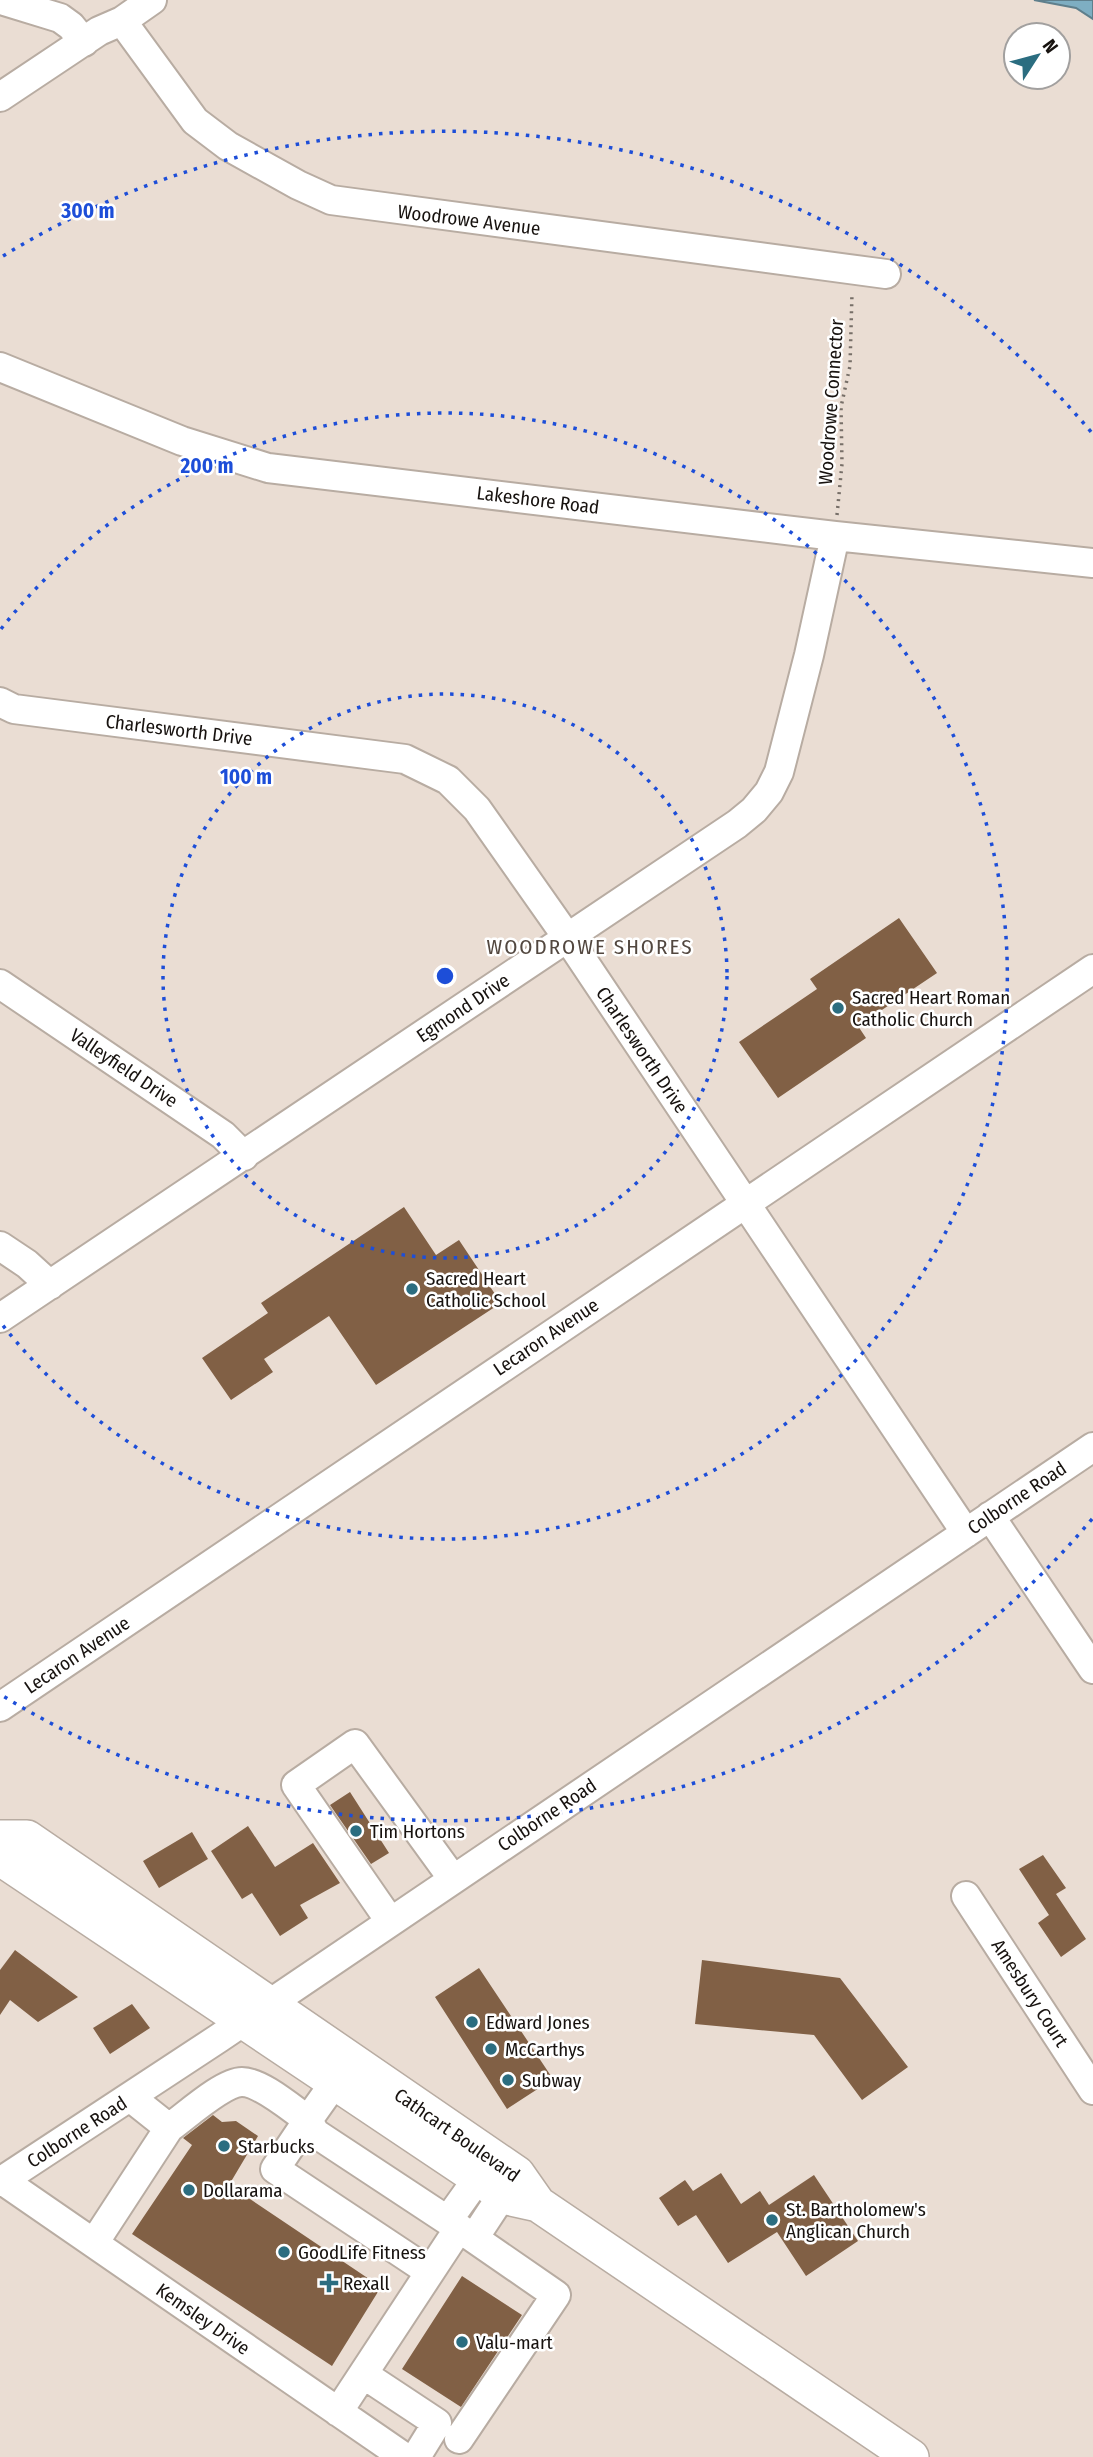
<svg xmlns="http://www.w3.org/2000/svg" width="1093" height="2457" viewBox="0 0 1093 2457" font-family="'Fira Sans Condensed',sans-serif">
	<style>
		.water { fill: #7eaec2; stroke: #5f7f8c; stroke-width: 2 }
		.building { fill: #816045 }
		.lines { fill: none; stroke-linecap: round; stroke-linejoin: round }
		.minor-casing { stroke: #b8aca2; stroke-width: 32 }
		.major-casing { stroke: #b8aca2; stroke-width: 38 }
		.path { stroke: #776f68; stroke-width: 3.5; stroke-dasharray: 2 5; stroke-linecap: butt }
		.minor { stroke: #fff; stroke-width: 28 }
		.major { stroke: #fff; stroke-width: 35 }
		.ring { fill: none; stroke: #1d4ed8; stroke-width: 3.5; stroke-dasharray: 3.5 7 }
		.poi-dot { fill: #2b6d80; stroke: #fff; stroke-width: 2.5 }
		.labels { text-anchor: middle; dominant-baseline: central; stroke-width: 5; stroke-linejoin: round; paint-order: stroke }
		.street-label { font-size: 19px; fill: #17120f; stroke: #fff }
		.poi-label { font-size: 19px; fill: #17120f; stroke: #fff; text-anchor: start }
		.neighbourhood-label { font-size: 21px; letter-spacing: 2px; fill: #52473f; stroke: #fff }
		.centre { fill: #1d4ed8; stroke: #fff; stroke-width: 3.5 }
		.ring-label { font-size: 21px; text-anchor: middle; font-weight: bold; fill: #1d4ed8; stroke: #fff; stroke-width: 5; stroke-linejoin: round; paint-order: stroke }
	</style>
	<rect width="100%" height="100%" fill="#eaddd3"/>
	<!-- water -->
	<path class="water" d="M1034,0H1093V19L1076,8Z"/>
	<!-- building -->
	<path class="building" d="M899,918L937,973L858,1026L866,1038L778,1098L739,1042L817,989L810,979Z
		M404,1207L436,1255L459,1240L501,1303L376,1385L329,1316L264,1359L273,1372L231,1400L202,1358L268,1313L261,1303Z
		M350,1792L389,1853L371,1864L330,1805Z
		M248,1826L275,1867L313,1843L340,1883L300,1905L308,1918L280,1936L252,1893L242,1899L211,1851Z
		M192,1832L208,1859L159,1888L143,1861Z
		M1043,1855L1066,1888L1056,1894L1086,1939L1061,1957L1038,1923L1049,1915L1019,1869Z
		M15,1950L78,1997L38,2022L10,2000L0,2015V1970Z
		M702,1960L840,1978L908,2067L862,2100L814,2035L695,2024Z
		M479,1968L553,2079L507,2109L435,1997Z
		M132,2004L150,2028L110,2054L93,2028Z
		M213,2115L222,2122L236,2121L258,2136L229,2185L381,2287L332,2366L132,2234L192,2145L183,2138Z
		M721,2173L741,2204L760,2191L769,2205L814,2175L858,2241L806,2276L777,2232L728,2263L696,2215L678,2226L659,2198L685,2180L693,2191Z
		M462,2276L522,2315L461,2407L402,2369Z"/>
	<g class="lines">
		<defs>
			<path id="minor" d="M1,0L60,18L71,26L84,42
				M122,21L195,121L228,146L298,185L331,200L886,274
				M0,97L99,31L122,21L152,0
				M0,367L182,441L268,468L835,536L1093,563
				M0,702L14,709L405,759L448,780L477,809L567,937L966,1533
				M0,984L223,1135L244,1156
				M0,1246L27,1264L50,1285
				M0,1318L737,824L754,810L769,792L779,772L809,655L835,536
				M990,1516L1093,1669
				M0,1707L1093,969
				M966,1896L1093,2090
				M390,1921L296,1785L355,1744L453,1879
				M335,2082L308,2120L315,2133L459,2228L338,2412
				M130,2097L169,2128C186,2116 223,2082 242,2082C261,2082 292,2109 308,2120L275,2169L430,2272
				M2,2180L404,2457
				M0,2182L219,2038L1093,1447
				M448,2220L478,2178
				M474,2238L503,2194
				M94,2243L169,2128
				M363,2374L437,2423L416,2457
				M459,2439L556,2295L459,2228"/>
			<path id="major" d="M0,1838H27L517,2174L538,2204L911,2457
				M0,1847L5,1861L478,2178L507,2197L538,2204"/>
		</defs>
		<!-- minor casing -->
		<use href="#minor" class="minor-casing"/>
		<!-- major casing -->
		<use href="#major" class="major-casing"/>
		<!-- path -->
		<path class="path" d="M837,515L842,464L841,407L850,366L852,293"/>
		<!-- minor -->
		<use href="#minor" class="minor"/>
		<!-- major -->
		<use href="#major" class="major"/>
	</g>
	<!-- distance rings -->
	<g class="ring">
		<circle cx="445" cy="976" r="282"/>
		<path d="M1 629A563 563 0 1 1 1 1323"/>
		<path d="M1092 1519A845 845 0 0 1 3 1696M3 256A845 845 0 0 1 1092 433"/>
	</g>
	<!-- markers -->
	<g class="poi-dot">
		<circle cx="838" cy="1008" r="7"/>
		<circle cx="412" cy="1289" r="7"/>
		<circle cx="356" cy="1831" r="7"/>
		<circle cx="472" cy="2022" r="7"/>
		<circle cx="491" cy="2049" r="7"/>
		<circle cx="508" cy="2080" r="7"/>
		<circle cx="224" cy="2146" r="7"/>
		<circle cx="189" cy="2190" r="7"/>
		<circle cx="772" cy="2220" r="7"/>
		<circle cx="284" cy="2252" r="7"/>
		<path d="M325.5 2272.5h7v7h7v7h-7v7h-7v-7h-7v-7h7z"/>
		<circle cx="462" cy="2342" r="7"/>
	</g>
	<g class="labels">
		<!-- street labels -->
		<g class="street-label">
			<text transform="translate(469 220) rotate(7)">Woodrowe Avenue</text>
			<text transform="translate(831 402) rotate(-86)">Woodrowe Connector</text>
			<text transform="translate(538 500) rotate(7)">Lakeshore Road</text>
			<text transform="translate(179 730) rotate(7)">Charlesworth Drive</text>
			<text transform="translate(463 1008) rotate(-34)">Egmond Drive</text>
			<text transform="translate(642 1050) rotate(56)">Charlesworth Drive</text>
			<text transform="translate(124 1068) rotate(34)">Valleyfield Drive</text>
			<text transform="translate(546 1337) rotate(-34)">Lecaron Avenue</text>
			<text transform="translate(1017 1498) rotate(-34)">Colborne Road</text>
			<text transform="translate(77 1655) rotate(-34)">Lecaron Avenue</text>
			<text transform="translate(547 1815) rotate(-34)">Colborne Road</text>
			<text transform="translate(1030 1993) rotate(57)">Amesbury Court</text>
			<text transform="translate(77 2132) rotate(-33)">Colborne Road</text>
			<text transform="translate(457 2135) rotate(35)">Cathcart Boulevard</text>
			<text transform="translate(203 2319) rotate(35)">Kemsley Drive</text>
		</g>
		<!-- poi labels -->
		<g class="poi-label">
			<text x="852" y="997">Sacred Heart Roman<tspan x="852" dy="22">Catholic Church</tspan></text>
			<text x="426" y="1278">Sacred Heart<tspan x="426" dy="22">Catholic School</tspan></text>
			<text x="370" y="1831">Tim Hortons</text>
			<text x="486" y="2022">Edward Jones</text>
			<text x="505" y="2049">McCarthys</text>
			<text x="522" y="2080">Subway</text>
			<text x="238" y="2146">Starbucks</text>
			<text x="203" y="2190">Dollarama</text>
			<text x="786" y="2209">St. Bartholomew's<tspan x="786" dy="22">Anglican Church</tspan></text>
			<text x="298" y="2252">GoodLife Fitness</text>
			<text x="343" y="2283">Rexall</text>
			<text x="476" y="2342">Valu-mart</text>
		</g>
		<!-- neighbourhood labels -->
		<g class="neighbourhood-label">
			<text x="590" y="947">WOODROWE SHORES</text>
		</g>
	</g>
	<circle cx="445" cy="976" r="10" class="centre"/>
	<g class="ring-label">
		<text x="88" y="218">300 m</text>
		<text x="207" y="473">200 m</text>
		<text x="246" y="784">100 m</text>
	</g>
	<!-- north arrow -->
	<g transform="translate(1037 56) rotate(54)"><circle r="33" fill="#ffffff" stroke="#a2a09f" stroke-width="2"/>
	<path d="M0-5L12 26L0 18L-12 26Z" fill="#2b6d80"/>
	<text y="-10" font-size="19" font-weight="bold" text-anchor="middle" fill="#17120f">N</text>
	</g>
</svg>
